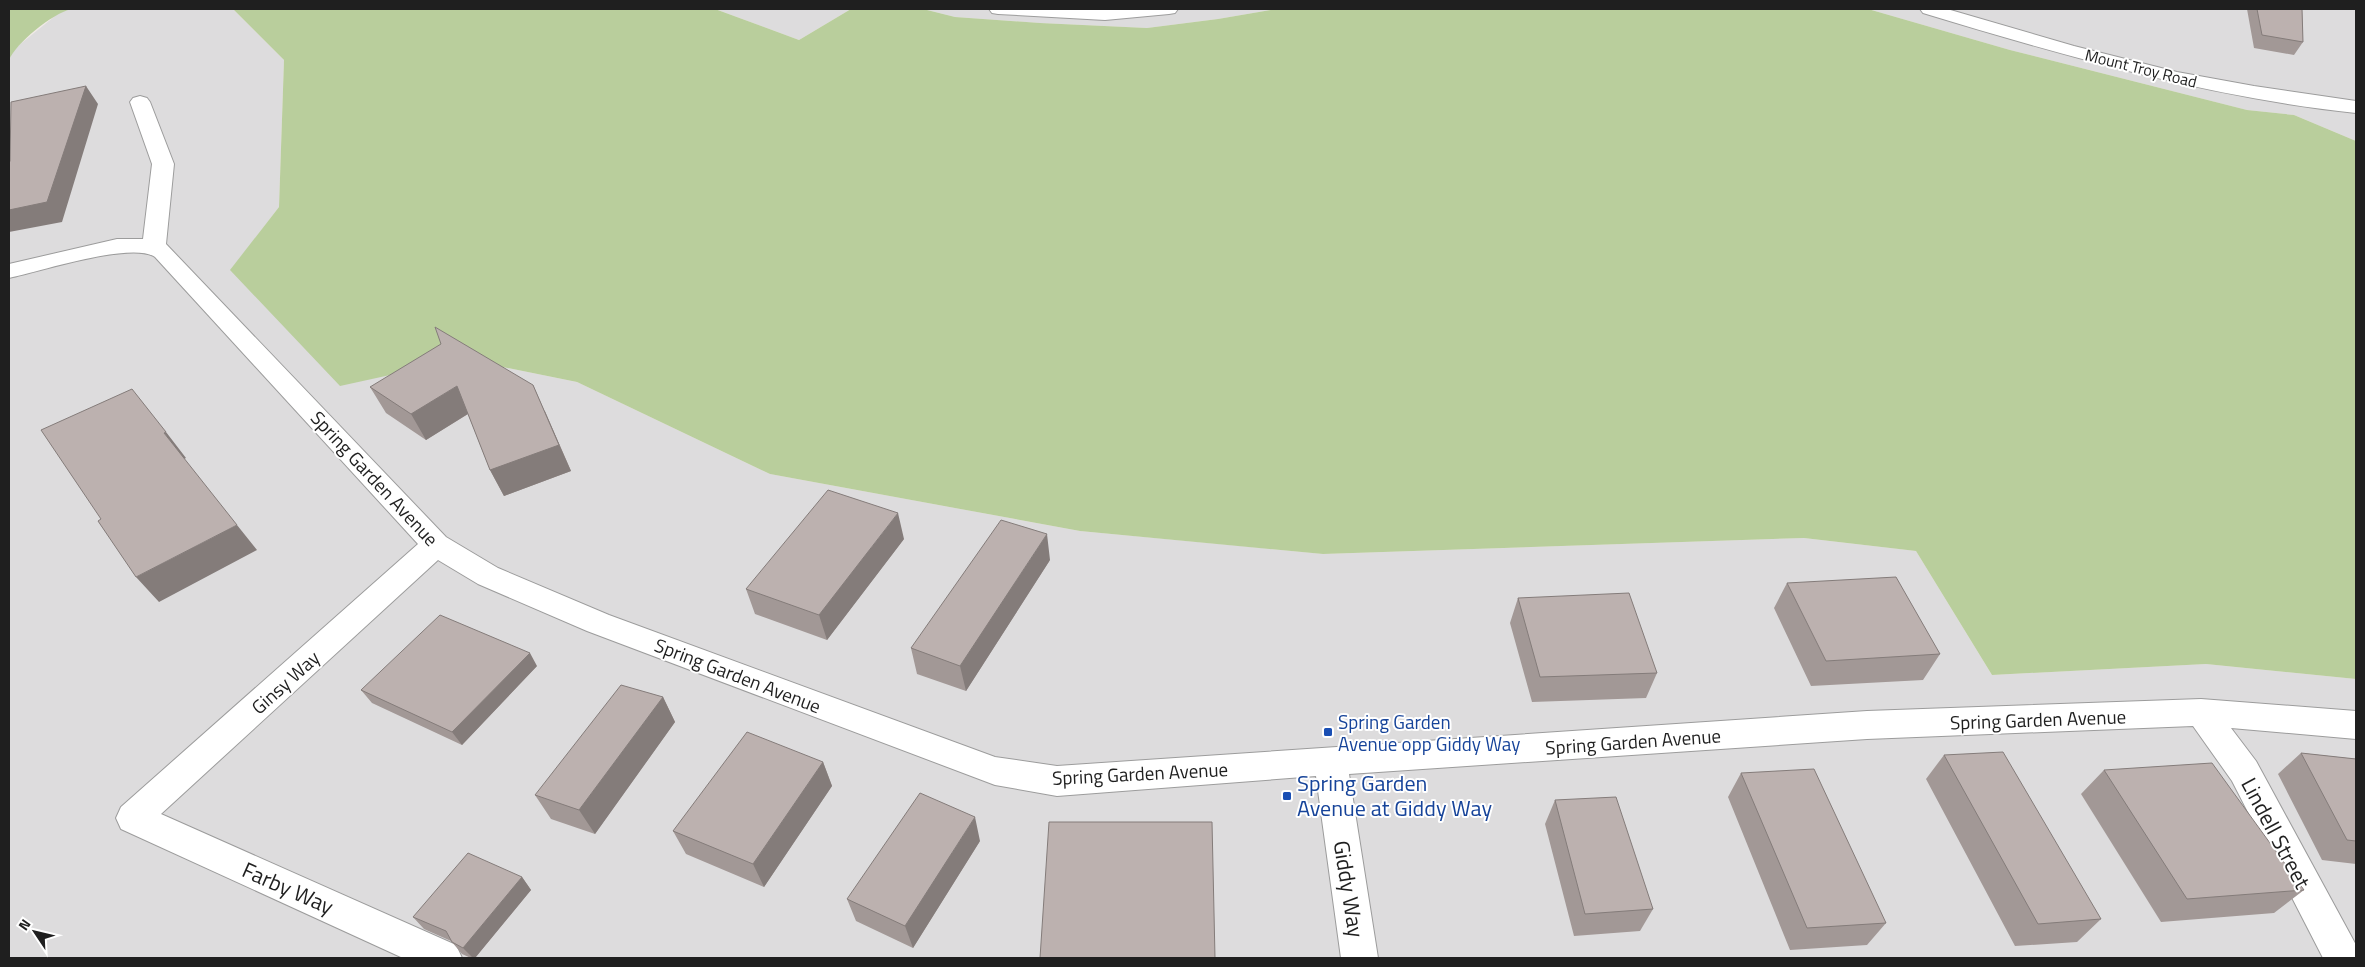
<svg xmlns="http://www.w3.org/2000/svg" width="2365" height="967" viewBox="0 0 2365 967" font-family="'Titillium Web',sans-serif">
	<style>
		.residential { fill: #dddcdd }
		.forest { fill: #b9ce9c }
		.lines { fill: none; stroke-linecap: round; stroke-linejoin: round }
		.minor-casing { stroke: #9c9c9c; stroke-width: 2 }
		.minor { fill: #fff; fill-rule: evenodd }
		.wall { fill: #a29896 }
		.shaded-wall { fill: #847c7a }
		.building { fill: #bcb1af; stroke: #847c7a }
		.transit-dot { fill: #1a4fb4; stroke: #fff; stroke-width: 2 }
		.labels { text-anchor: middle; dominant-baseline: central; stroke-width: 4; stroke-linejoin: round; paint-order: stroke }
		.far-street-label { font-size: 16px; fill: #1f1f1f; stroke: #fff }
		.street-label { font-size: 19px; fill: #1f1f1f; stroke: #fff }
		.transit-label { font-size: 19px; fill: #164399; stroke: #fff; text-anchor: start }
		.near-transit-label { font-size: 22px; fill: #164399; stroke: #fff; text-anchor: start }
		.near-street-label { font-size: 22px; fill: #1f1f1f; stroke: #fff }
	</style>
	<rect width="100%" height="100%" fill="#f0eae6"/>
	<!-- residential -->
	<path class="residential" d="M71,9H233L284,60L279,207L231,270L463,359L577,382L770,474L1080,531L1324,554L1804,538L1916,551L1992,675L2206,664L2356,679V958H9V60L13,50L60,12Z
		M715,9H851L799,40Z
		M923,9H1277L1218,19L1147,28L1040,23L955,17Z
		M1868,9H2356V141L2294,115L2247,110L2010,50Z"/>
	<!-- forest -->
	<path class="forest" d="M9,9H71C52,14 16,43 9,60Z
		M233,9H715L799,40L851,9H923L955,17L1040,23L1147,28L1218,19L1277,9H1868L2010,50L2247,110L2294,115L2356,141V679L2206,664L1992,675L1916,551L1804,538L1323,554L1080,531L770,474L577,382L463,359L340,386L230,270L279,207L284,60Z"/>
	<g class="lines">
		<defs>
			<path id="minor" d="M989,9H1178L1175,13L1169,14L1105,20L998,14L992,13Z
				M1920,9H1947L2074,46L2177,72L2254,86L2356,101V113C2207,97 2065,56 1923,13Z
				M140,96L147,98L150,102L174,164L166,244L446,537L498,568L609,615L995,757L1057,766L1867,711L2201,699L2356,711V739L2231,728L2256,761L2356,945V958H2323L2232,781L2193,726L1867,739L1349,774L1378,958H1341L1316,776L1057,796L995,785L587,631L478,584L438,560L161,814L456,945L462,958H403L121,829L116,818L121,807L418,544L155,257C132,241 38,272 9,278V264L117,239H143L152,164L130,102L133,98Z"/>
		</defs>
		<!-- minor casing -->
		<use href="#minor" class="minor-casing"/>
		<!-- minor -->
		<use href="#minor" class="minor"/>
	</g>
	<!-- wall -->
	<path class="wall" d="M2247,9H2302L2303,42L2294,55L2254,48Z
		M370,387L545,411L571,471L504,496L490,470L468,414L426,440L386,413Z
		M904,539L827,640L755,614L746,589Z
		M1050,560L966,691L917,674L911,648Z
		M1787,583L1940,654L1923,680L1811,686L1774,608Z
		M1518,598L1657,673L1646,698L1532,702L1510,623Z
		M537,666L462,745L372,703L361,690Z
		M663,697L675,722L595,834L551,819L535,795Z
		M2301,753L2356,759V864L2322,860L2278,774Z
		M1944,755L2101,919L2077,942L2015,946L1926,779Z
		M823,762L832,786L764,887L686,854L673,831Z
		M2104,770L2304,890L2274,913L2161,922L2081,794Z
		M1741,773L1886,923L1867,945L1790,950L1728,797Z
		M1555,800L1653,909L1640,931L1574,936L1545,824Z
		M980,841L913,948L856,921L847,899Z
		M522,877L531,890L475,958H471L462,954L451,941L424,929L413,917Z"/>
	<!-- shaded-wall -->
	<path class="shaded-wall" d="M86,86L98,104L62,222L9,232V210Z
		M533,385L571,471L504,496L490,470Z
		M457,386L471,412L426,440L411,414Z
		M166,432L186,458L184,459L164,433Z
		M898,513L904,539L827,640L819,615Z
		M237,525L257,550L159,602L136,577Z
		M1047,534L1050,560L966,691L960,666Z
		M530,653L537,666L462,745L452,732Z
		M663,697L675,722L595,834L579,810Z
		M823,762L832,786L764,887L753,864Z
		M975,817L980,841L913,948L905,926Z
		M522,877L531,890L475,958H473L463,948Z"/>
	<!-- building -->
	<path class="building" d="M2257,9H2302L2303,42L2262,35Z
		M86,86L47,202L9,210V163L10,161L11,102Z
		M435,327L533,385L559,445L490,470L457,386L411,414L370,387L441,344Z
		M132,389L166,432L164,433L237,525L136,577L98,521L101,519L41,430Z
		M828,490L898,513L819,615L746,589Z
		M1001,520L1047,534L960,666L911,648Z
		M1896,577L1940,654L1826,661L1787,583Z
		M1629,593L1657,673L1540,677L1518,598Z
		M440,615L530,653L452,732L361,690Z
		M621,685L663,697L579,810L535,795Z
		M747,732L823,762L753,864L673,831Z
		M2003,752L2101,919L2038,924L1944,755Z
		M2301,753L2356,759V841L2347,840Z
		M2212,763L2304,890L2187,899L2104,770Z
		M1814,769L1886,923L1807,928L1741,773Z
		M920,793L975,817L905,926L847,899Z
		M1616,797L1653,909L1585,914L1555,800Z
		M1049,822H1212L1215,958H1040Z
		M468,853L522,877L463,948L452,942L446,931L413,917Z"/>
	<!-- markers -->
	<g class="transit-dot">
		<rect x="1323" y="727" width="10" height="10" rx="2.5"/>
		<rect x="1282" y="791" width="10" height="10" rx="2.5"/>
	</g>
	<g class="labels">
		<!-- far-street labels -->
		<g class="far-street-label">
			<text transform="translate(2141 68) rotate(14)">Mount Troy Road</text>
		</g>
		<!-- street labels -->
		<g class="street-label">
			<text transform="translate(375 478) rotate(47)">Spring Garden Avenue</text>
			<text transform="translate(738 675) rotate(21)">Spring Garden Avenue</text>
			<text transform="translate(285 682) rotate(-42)">Ginsy Way</text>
			<text transform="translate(2038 719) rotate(-2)">Spring Garden Avenue</text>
			<text transform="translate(1633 741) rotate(-4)">Spring Garden Avenue</text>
			<text transform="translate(1140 773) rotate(-3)">Spring Garden Avenue</text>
		</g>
		<!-- transit labels -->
		<g class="transit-label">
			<text x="1338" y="721">Spring Garden<tspan x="1338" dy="22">Avenue opp Giddy Way</tspan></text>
		</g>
		<!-- near-transit labels -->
		<g class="near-transit-label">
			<text x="1297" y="783">Spring Garden<tspan x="1297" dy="25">Avenue at Giddy Way</tspan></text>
		</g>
		<!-- near-street labels -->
		<g class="near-street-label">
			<text transform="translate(2276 833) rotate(62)">Lindell Street</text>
			<text transform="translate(288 888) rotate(24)">Farby Way</text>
			<text transform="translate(1349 889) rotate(81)">Giddy Way</text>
		</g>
	</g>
	<!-- border -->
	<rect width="2365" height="967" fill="none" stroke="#1f1f1f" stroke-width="20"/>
	<!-- north arrow -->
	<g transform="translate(35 932) rotate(305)" stroke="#ffffff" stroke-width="4" paint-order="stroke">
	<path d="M0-4L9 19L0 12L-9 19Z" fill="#1f1f1f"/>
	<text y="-8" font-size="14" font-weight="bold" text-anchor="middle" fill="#1f1f1f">N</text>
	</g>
</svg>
